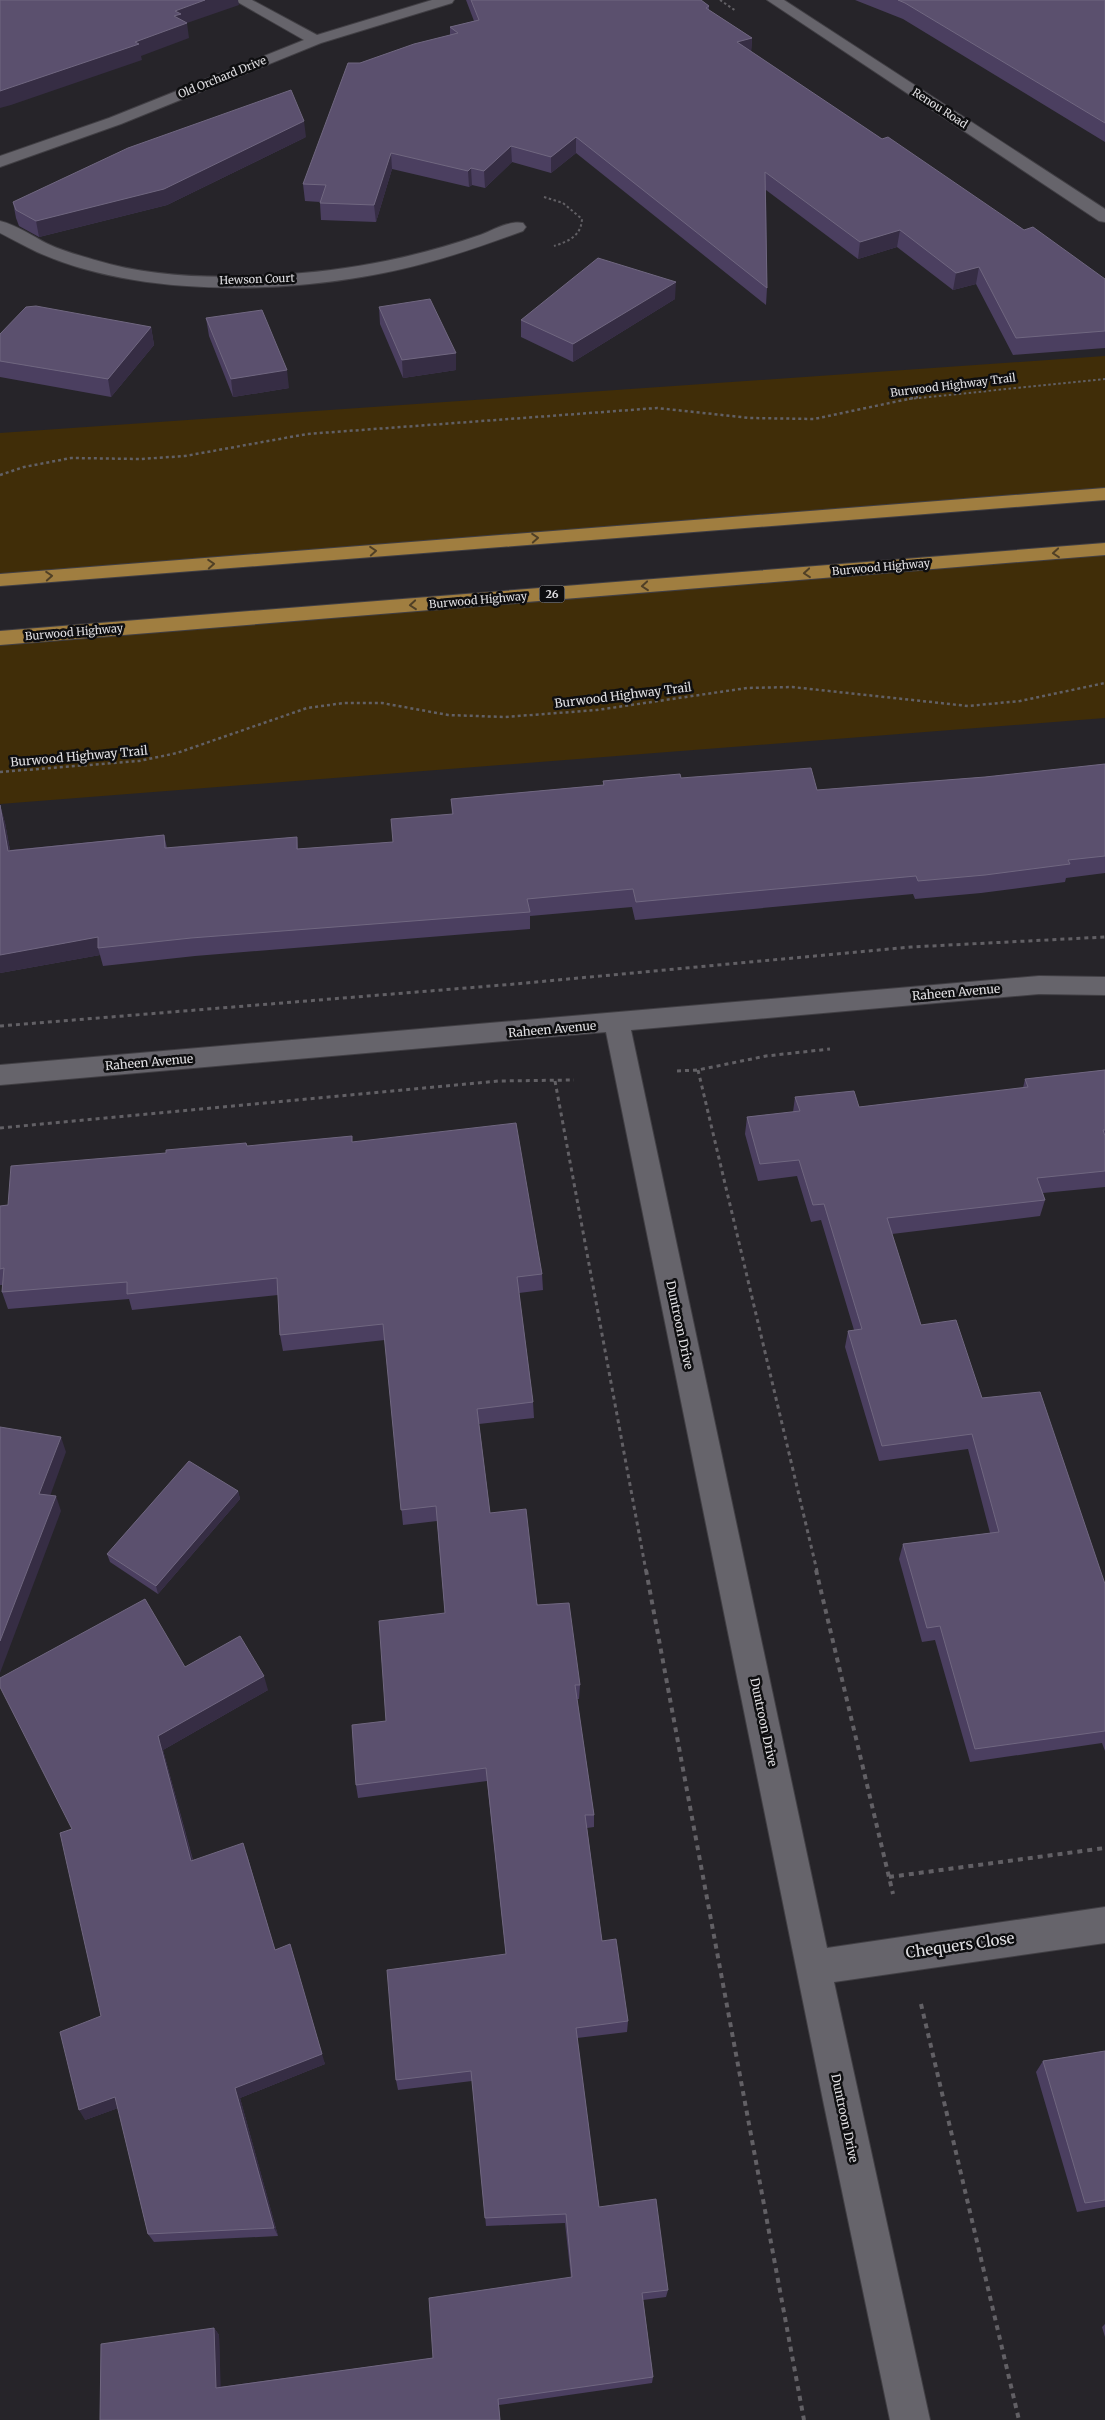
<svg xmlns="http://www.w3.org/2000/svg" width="1105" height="2420" viewBox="0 0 1105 2420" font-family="Merriweather,serif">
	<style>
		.green { fill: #402d08 }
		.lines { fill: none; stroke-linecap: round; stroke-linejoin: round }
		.minor-casing { stroke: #413f44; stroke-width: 2 }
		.trunk-casing { stroke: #413f44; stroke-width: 2 }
		.path-far3 { stroke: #626065; stroke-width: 2; stroke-dasharray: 2.5 2.5; stroke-linecap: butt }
		.path-far2 { stroke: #626065; stroke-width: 2.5; stroke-dasharray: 3 3; stroke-linecap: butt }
		.path-far1 { stroke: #626065; stroke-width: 3; stroke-dasharray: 4 4; stroke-linecap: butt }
		.path { stroke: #626065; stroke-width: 4; stroke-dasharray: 5 5; stroke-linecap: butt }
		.minor { fill: #66646b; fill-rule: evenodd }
		.trunk { fill: #a07e40; fill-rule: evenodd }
		.wall { fill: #4b3f60 }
		.shaded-wall { fill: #362d44 }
		.building { fill: #5b506e; stroke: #706780 }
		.oneway { stroke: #504026 }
		.labels { text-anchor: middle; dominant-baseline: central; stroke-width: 5; stroke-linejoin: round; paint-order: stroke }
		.far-street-label { font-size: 11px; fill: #e0dfe2; stroke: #0e0e10 }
		.shield { fill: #0e0e10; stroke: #a1a0a3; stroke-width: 1 }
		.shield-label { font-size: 11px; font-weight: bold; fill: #e0dfe2 }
		.street-label { font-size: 12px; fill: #e0dfe2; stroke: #0e0e10 }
		.near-street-label { font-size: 15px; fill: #e0dfe2; stroke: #0e0e10 }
	</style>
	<rect width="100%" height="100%" fill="#262429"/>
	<!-- green -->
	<path class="green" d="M1105,356V494L0,580V433Z
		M1105,551V718L0,804V644Z"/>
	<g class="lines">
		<defs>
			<path id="minor" d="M234,0H252L317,35L432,0H454L452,3L321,43L121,124L0,167V156L109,118L304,40Z
				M767,0H784L1105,209V222L1099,221Z
				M0,221C17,225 32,236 48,244C62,251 79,255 95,260C160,280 235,279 302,273C363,268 422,255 480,235C493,230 510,220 523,223L526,227L523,231C490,243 457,255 422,264C309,294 145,301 37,252C24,246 12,239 0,233Z
				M1039,976L1105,977V995L1039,994L631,1030L827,1948L1105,1907V1943L834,1982L930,2420H890L824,2105L606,1032L0,1085V1065Z"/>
			<path id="trunk" d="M1105,488V500L0,586V574Z
				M1105,543V555L0,645V631Z"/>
		</defs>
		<!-- minor casing -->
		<use href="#minor" class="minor-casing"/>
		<!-- trunk casing -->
		<use href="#trunk" class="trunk-casing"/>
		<!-- path-far3 -->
		<path class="path-far3" d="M720,0L736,11
			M544,197L563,203L582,219C581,236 569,241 554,246
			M909,399L1105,379"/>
		<!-- path-far2 -->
		<path class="path-far2" d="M0,475L24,467L71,458L141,459L185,456L307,434L657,408L750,418L814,419L918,397
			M0,772L139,761L177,753L307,708L344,703H382L448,715L505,717L597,710L747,688L792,687L968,706L1020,701L1105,683"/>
		<!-- path-far1 -->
		<path class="path-far1" d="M0,1026L515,984L911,947L1105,937
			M698,1070L817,1571
			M677,1071L698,1070L766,1056L830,1049
			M555,1081L646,1571
			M0,1128L498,1081L574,1080"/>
		<!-- path -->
		<path class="path" d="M646,1570L804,2420
			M816,1570L893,1894
			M889,1877L1105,1848
			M921,2004L1019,2420"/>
		<!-- minor -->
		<use href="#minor" class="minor"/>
		<!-- trunk -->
		<use href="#trunk" class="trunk"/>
	</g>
	<!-- wall -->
	<path class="wall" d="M466,0H701L709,6V10L752,38L751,52L882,139L1024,230L1105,279V348L1013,355L976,284L953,290L897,247L858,259L766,190L767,288L766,305L576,153L551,173L512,162L485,188L472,185L469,187L392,169L376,222L321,220L320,203V202L305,201L303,184L360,63L450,35V27L474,21Z
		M855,0H1105V142L903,19Z
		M306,137L167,205L39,237L19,226L16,218L13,202Z
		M675,299L573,362L521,337V320Z
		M379,307L456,353V370L403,378L380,324Z
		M206,318L289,388L233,397L209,336Z
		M151,327L154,345L111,397L0,377V334Z
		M1105,764V873L1066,878L1065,882L981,893L915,899L913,894L635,920L632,907L530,916V929L195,956L103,966L100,955L0,973V805L5,823L10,850L164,835L167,848L297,837L298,849L393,842L452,815L451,799L603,785V781L681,778L817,790L985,777Z
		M1105,1070V1187L1043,1193L1045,1200L1040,1216L892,1234L921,1325L982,1398L1105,1584V1751L1102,1743L970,1762L935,1640L922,1642L899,1559L903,1544L990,1533L968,1449L879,1461L845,1347L848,1331L854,1330L821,1220L811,1222L797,1176L758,1181L745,1134L747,1117L793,1112L795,1097L859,1107L1023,1088L1025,1079Z
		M352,1142L542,1274L543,1290L519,1293L533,1402L534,1418L479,1424L490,1513L580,1685L579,1699H577L594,1815V1827L587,1828L602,1941L628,2021L627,2032L577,2038L599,2207L668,2290L666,2297L643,2300L653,2377L652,2383L499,2405L500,2420H100L214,2328L219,2335L220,2387L433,2358L571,2278L565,2223L486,2226L472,2081L398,2090L396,2080L506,1954L487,1781L358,1798L356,1785L386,1721L445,1613L437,1521L403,1525L385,1340L283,1351L280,1335L278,1295L132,1310L129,1299L8,1309L2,1292L3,1285H0V1206L8,1205L247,1146Z
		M238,1491L240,1499L158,1594L110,1562L107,1554Z
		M185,1667L268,1690L163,1750L193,1860L247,1855L275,1950L325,2064L240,2098L278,2236L154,2242L148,2234L118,2108L85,2120L101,2016L72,1829Z
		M1105,2051V2207L1077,2212L1036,2072L1043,2061Z
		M1105,2324V2337L1102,2327Z"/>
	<!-- shaded-wall -->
	<path class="shaded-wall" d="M205,0H238L239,5L187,23L189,38L141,56L142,60L11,105L0,108V91L135,42L174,16L175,11Z
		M752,38L751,54L737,42Z
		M304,121L306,137L167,205L39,237L36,221Z
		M576,137V153L551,173V157Z
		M511,146L512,162L485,188L484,171Z
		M391,153L392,169L376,222L374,205Z
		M471,168L472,185L469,187L468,171Z
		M900,230L897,247L858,259L860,242Z
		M979,267L976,284L953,290L956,273Z
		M676,282L675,299L573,362V344Z
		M151,327L154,345L111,397L108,379Z
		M456,353V370L403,378L402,360Z
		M287,370L289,388L233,397L231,379Z
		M0,805L5,823L13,868L8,851Z
		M98,937V948L100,955L0,973V955Z
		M61,1437L66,1452L45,1510L39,1494Z
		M238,1491L240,1499L158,1594L156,1586Z
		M56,1496L61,1511L0,1673V1641Z
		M264,1676L268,1690L163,1750L196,1873L191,1861L158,1736Z
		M290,1944L325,2064L240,2098L278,2236L274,2228L235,2088Z
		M115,2097L121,2107L85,2120L79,2110Z
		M214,2328L219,2335L221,2394L216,2388Z"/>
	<!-- building -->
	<path class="building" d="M0,0H205L175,11L181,14L174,16L187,23L135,42L139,44L0,91Z
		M471,0H701L709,6L706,8L752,38L737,42L882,139L888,137L1024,230L1033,227L1105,279V331L1016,338L979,267L956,273L900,230L860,242L765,172L767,288L576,137L551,157L511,146L484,171L471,168L468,171L391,153L374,205L320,203L326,185L303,184L348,63H360L414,44L458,33L450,27L479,20Z
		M898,0H1105V123L905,3Z
		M291,90L304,121L164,189L36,221L16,210L13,202L128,148Z
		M598,258L676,282L573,344L521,320Z
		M430,299L456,353L402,360L379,307Z
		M36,306L151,327L108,379L0,361V334L26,307Z
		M262,310L287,370L231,379L206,318Z
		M1105,764V856L1068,860L1070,864L985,875L918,881L916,876L636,902L633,889L527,899L530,912L191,938L98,948V937L0,955V805L8,851L164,835L165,848L297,837V849L393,842L391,819L453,814L451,799L604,785L603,781L680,774L681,778L811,768L817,790L985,777Z
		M1105,1070V1130H1103L1105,1136V1171L1037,1178L1045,1200L887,1218L921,1325L956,1320L982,1398L1040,1392L1105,1584V1731L975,1749L940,1626L927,1628L903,1544L999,1532L972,1434L882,1446L848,1331L862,1329L824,1204L813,1205L799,1160L760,1164L747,1117L800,1111L795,1097L854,1091L859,1107L1028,1087L1025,1079Z
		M516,1123L542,1274L517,1277L533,1402L477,1409L490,1513L526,1509L537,1605L569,1603L580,1685H575L594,1815H585L602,1941L616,1939L628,2021L576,2028L599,2207L656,2199L668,2290L642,2293L653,2377L498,2399L500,2420H100L101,2344L214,2328L216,2388L433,2358L429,2298L572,2277L566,2214L485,2218L471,2071L396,2080L387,1970L506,1954L486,1768L356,1785L352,1725L386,1721L379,1621L445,1613L436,1506L401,1510L383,1324L280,1335L277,1278L127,1294V1282L2,1292L4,1268L0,1269V1206L8,1205L11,1166L166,1153V1150L246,1143L247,1146L352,1136V1142Z
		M0,1427L61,1437L39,1494L56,1496L0,1641Z
		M189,1461L238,1491L156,1586L107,1554Z
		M145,1599L185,1667L240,1636L264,1676L158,1736L191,1861L243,1843L275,1950L290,1944L322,2054L235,2088L274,2228L148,2234L115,2097L79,2110L60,2032L101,2016L60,1833L72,1829L0,1687V1678Z
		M1105,2051V2200L1085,2203L1043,2061Z"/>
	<!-- one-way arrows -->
	<defs><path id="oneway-chevron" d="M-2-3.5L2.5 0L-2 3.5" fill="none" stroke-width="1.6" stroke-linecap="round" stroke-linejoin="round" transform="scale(1.25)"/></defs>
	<g class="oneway">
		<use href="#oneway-chevron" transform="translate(535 538) rotate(-4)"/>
		<use href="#oneway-chevron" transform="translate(373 551) rotate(-4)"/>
		<use href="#oneway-chevron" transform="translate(1056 553) rotate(175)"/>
		<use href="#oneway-chevron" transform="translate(211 564) rotate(-4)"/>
		<use href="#oneway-chevron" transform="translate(807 573) rotate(175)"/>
		<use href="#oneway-chevron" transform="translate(49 576) rotate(-4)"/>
		<use href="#oneway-chevron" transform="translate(645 586) rotate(175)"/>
		<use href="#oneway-chevron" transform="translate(413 605) rotate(175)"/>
	</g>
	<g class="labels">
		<!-- far-street labels -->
		<g class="far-street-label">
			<text transform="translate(222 77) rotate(-22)">Old Orchard Drive</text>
			<text transform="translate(940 108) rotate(33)">Renou Road</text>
			<text transform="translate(257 279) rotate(-2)">Hewson Court</text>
			<text transform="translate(953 385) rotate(-7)">Burwood Highway Trail</text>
			<text transform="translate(881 567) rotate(-5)">Burwood Highway</text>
			<text transform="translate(478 600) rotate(-5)">Burwood Highway</text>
			<text transform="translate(74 632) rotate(-5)">Burwood Highway</text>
		</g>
		<!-- shield labels -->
		<rect class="shield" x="539.5" y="585.5" width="25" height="17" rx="4"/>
		<g class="shield-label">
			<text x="552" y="594">26</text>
		</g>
		<!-- street labels -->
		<g class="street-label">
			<text transform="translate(623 695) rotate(-7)">Burwood Highway Trail</text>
			<text transform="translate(79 756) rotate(-5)">Burwood Highway Trail</text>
			<text transform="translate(956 992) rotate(-5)">Raheen Avenue</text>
			<text transform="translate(552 1029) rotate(-5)">Raheen Avenue</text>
			<text transform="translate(149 1062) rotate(-5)">Raheen Avenue</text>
			<text transform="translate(680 1325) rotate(78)">Duntroon Drive</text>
			<text transform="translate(764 1722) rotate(78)">Duntroon Drive</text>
			<text transform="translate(845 2118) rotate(78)">Duntroon Drive</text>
		</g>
		<!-- near-street labels -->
		<g class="near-street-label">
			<text transform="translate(960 1945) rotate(-8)">Chequers Close</text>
		</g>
	</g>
</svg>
